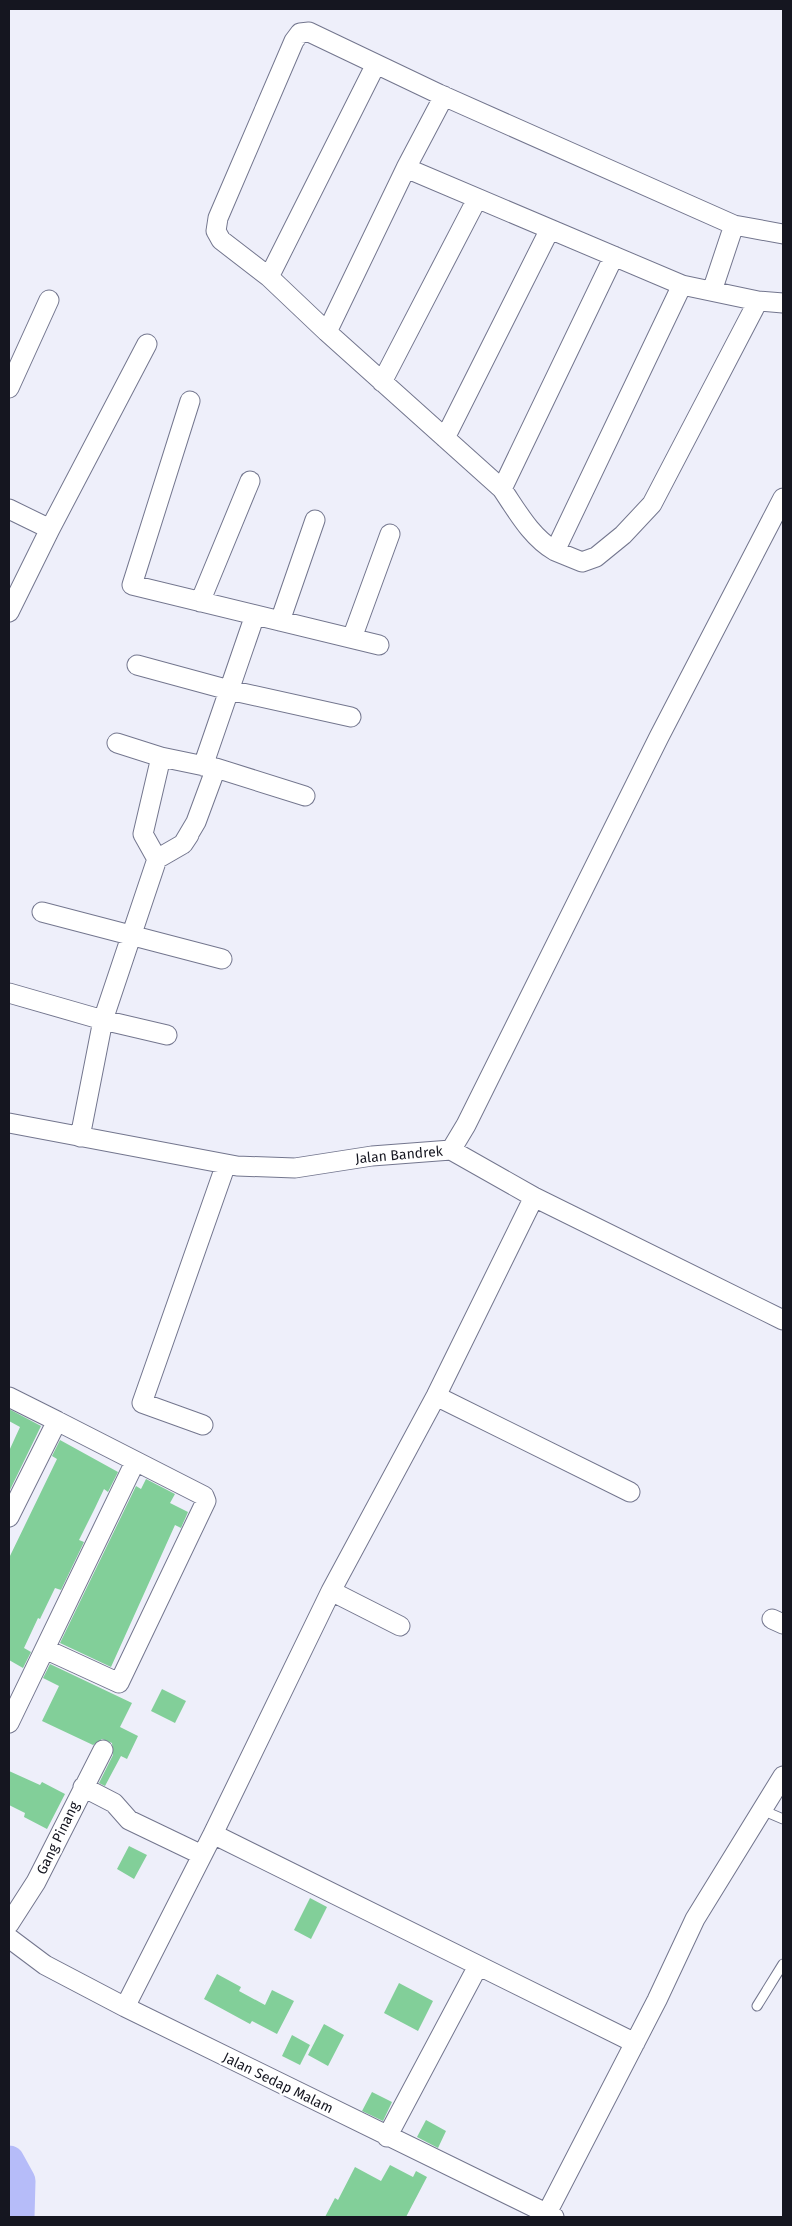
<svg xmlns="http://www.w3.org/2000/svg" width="792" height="2226" viewBox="0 0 792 2226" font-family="'Fira Sans',sans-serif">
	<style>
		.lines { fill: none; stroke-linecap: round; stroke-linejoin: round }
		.river { stroke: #b6bcf9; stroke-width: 31 }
		.building { fill: #82cf99 }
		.lane-casing { stroke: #73768e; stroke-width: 11 }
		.street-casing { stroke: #73768e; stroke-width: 21 }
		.lane { stroke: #fff; stroke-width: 9 }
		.street { stroke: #fff; stroke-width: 19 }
		.labels { text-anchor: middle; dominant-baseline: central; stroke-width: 4.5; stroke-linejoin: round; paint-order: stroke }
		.street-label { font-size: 14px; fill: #151620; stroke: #fff }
	</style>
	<rect width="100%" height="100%" fill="#eeeffa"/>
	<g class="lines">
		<!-- river -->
		<path class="river" d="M9,2161L20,2181L19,2217"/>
	</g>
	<!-- building -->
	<path class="building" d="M9,1409L41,1426L9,1492V1451L20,1427L9,1421Z
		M60,1440L118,1472L108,1492L104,1489L95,1508L79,1540L84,1542L61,1590L55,1588L40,1619L38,1618L24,1648L31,1652L23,1668L9,1660V1558L57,1459L52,1456Z
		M146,1479L175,1494L170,1503L188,1512L181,1528L175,1525L111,1667L60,1643L136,1486L141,1489Z
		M50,1664L132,1703L120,1727L138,1736L127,1759L121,1756L105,1786L99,1783L113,1755L112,1743L102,1739L93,1745L42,1721L59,1686L43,1678Z
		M162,1689L186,1701L175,1723L151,1711Z
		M9,1771L40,1785L42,1782L65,1794L47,1829L24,1817L25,1813L9,1805Z
		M129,1846L147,1855L134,1879L117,1869Z
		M310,1898L327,1907L311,1939L294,1930Z
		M217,1974L241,1987L239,1991L265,2005L272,1990L294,2001L277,2034L252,2021L250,2024L204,1999Z
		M399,1983L433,2001L418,2031L384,2013Z
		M324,2024L344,2035L328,2066L308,2055Z
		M292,2035L310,2045L300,2065L282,2056Z
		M372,2092L392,2102L383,2121L362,2111Z
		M426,2120L446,2131L438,2148L417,2137Z
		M390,2165L413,2177L416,2171L427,2177L406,2217H325L335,2198L338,2200L355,2167L381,2181Z"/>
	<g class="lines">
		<defs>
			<path id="lane" d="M762,1810L783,1819
				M757,2006L783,1964"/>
			<path id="street" d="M406,168L682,285L758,301L783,303
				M734,225L783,234
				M269,277L376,64
				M682,285L555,551C531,537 517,511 502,489L327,332L269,277L221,240L216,231L218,218L294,41L300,33L309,32L439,94L734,225L712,291
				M327,332L406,168L444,96
				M382,382L477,199
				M9,388L49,300
				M190,401L132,585L379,645
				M445,438L550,229
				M502,489L614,256
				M9,509L50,529
				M555,551L582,562L596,557L623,535L652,504L758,301
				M200,602L250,481
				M9,612L50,529L147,344
				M280,621L315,520
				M352,638L390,534
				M137,665L229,690L351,717
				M117,743L161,757L143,834L157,859
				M161,757L214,768
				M203,766L255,615
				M189,835L183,844L196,822L216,768L305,796
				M42,912L222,959
				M9,993L103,1020L80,1137
				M167,1035L103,1020L157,859L183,844
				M9,1123L237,1166L295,1168L372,1156L451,1150L534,1197L783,1320
				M451,1150L466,1125L659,737L783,498
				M436,1396L630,1492
				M9,1397L57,1421
				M203,1425L142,1403L226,1164
				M9,1517L57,1421L204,1496L206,1501L119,1683L45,1649
				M331,1591L400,1626
				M772,1619L783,1624
				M9,1723L135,1462
				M83,1787L114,1803L129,1820L202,1855
				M213,1834L635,2043
				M9,1924L36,1882L103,1750
				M9,1938L45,1965L125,2007L554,2217
				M125,2007L213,1834L331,1591L436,1396L534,1197
				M387,2137L478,1966
				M547,2213L657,2000L695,1919L783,1776"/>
		</defs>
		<!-- lane casing -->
		<use href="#lane" class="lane-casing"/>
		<!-- street casing -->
		<use href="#street" class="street-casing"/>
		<!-- lane -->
		<use href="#lane" class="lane"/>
		<!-- street -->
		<use href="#street" class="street"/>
	</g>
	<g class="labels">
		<!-- street labels -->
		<g class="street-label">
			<text transform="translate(399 1155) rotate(-5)">Jalan Bandrek</text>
			<text transform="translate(58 1838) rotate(-64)">Gang Pinang</text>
			<text transform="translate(278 2083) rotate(26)">Jalan Sedap Malam</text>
		</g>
	</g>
	<!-- border -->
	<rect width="792" height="2226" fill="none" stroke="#151620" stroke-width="20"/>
</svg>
